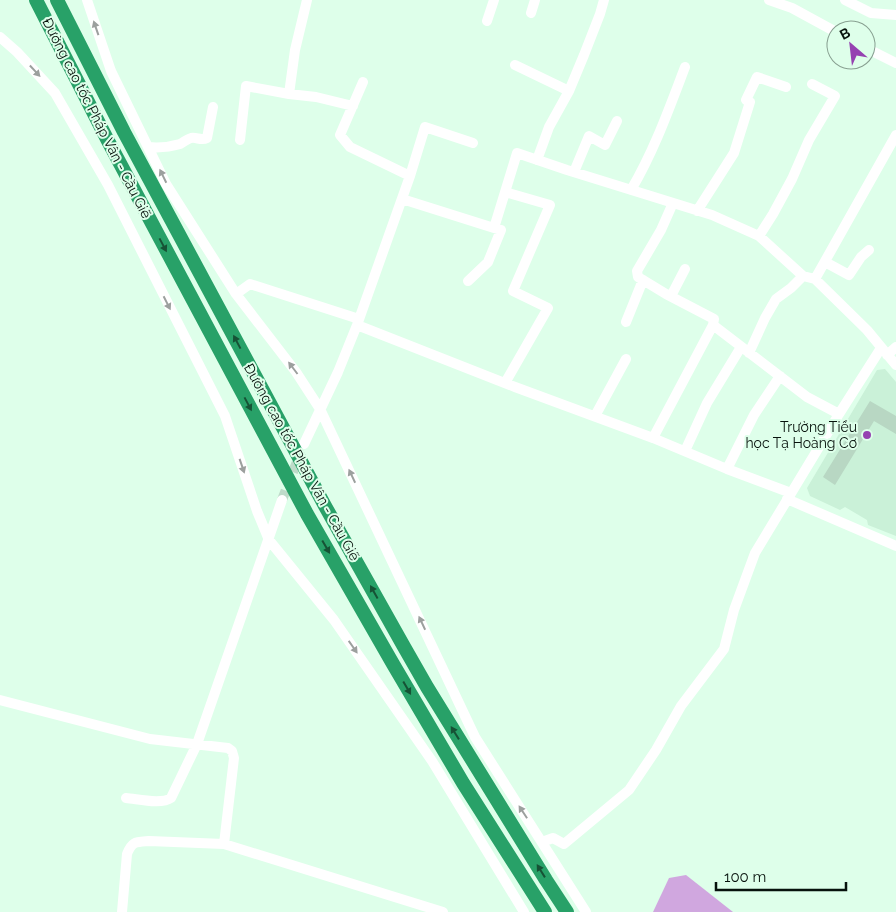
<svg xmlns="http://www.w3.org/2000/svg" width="896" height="912" viewBox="0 0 896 912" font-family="Raleway,sans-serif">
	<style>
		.built { fill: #caf1d8 }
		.water { fill: #d0a7df }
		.building { fill: #b8d7c3 }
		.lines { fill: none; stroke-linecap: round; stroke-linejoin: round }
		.minor-tunnel { stroke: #bedbc9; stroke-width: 10; stroke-dasharray: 10 5; stroke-linecap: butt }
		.minor { stroke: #fff; stroke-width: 10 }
		.highway { stroke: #28a168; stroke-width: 14 }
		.oneway { fill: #9ca09e }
		.oneway2 { fill: #165235 }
		.poi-dot { fill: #9542b1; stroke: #deffea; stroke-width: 2 }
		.labels { text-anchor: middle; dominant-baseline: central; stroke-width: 4; stroke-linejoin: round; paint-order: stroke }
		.street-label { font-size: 14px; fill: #07120c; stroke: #deffea }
		.poi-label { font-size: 14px; fill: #07120c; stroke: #deffea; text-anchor: end }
	</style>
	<rect width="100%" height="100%" fill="#deffea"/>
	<!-- built -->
	<path class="built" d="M885,369L896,382V536L868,525L867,520L845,507L840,510L810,496L807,488L877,370Z"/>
	<!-- water -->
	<path class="water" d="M686,875L733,912H653L669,878Z"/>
	<!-- building -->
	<path class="building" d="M870,401L896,416V434L874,421L835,485L823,477Z"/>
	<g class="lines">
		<!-- minor-tunnel -->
		<path class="minor-tunnel" d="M282,500L300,454"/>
		<!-- minor -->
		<path class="minor" d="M87,0L111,71L166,184L236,294L296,372L320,409L475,737L586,912
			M769,0L792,8L836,32
			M845,0L871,13L896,15
			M531,13L535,0
			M487,21L494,0
			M0,37L17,52L55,93L108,185L225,416L257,511L269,540L334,620L432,761L524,912
			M866,48L896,63
			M515,65L569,91
			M363,82L340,135L350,147L410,176
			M289,94L316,97L353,106
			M240,140L246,86L289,94L295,50L307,0
			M148,147C159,148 170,147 180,144C184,142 187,139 191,138C197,137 201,141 207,138L213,107
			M537,160L549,127L569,91L584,55L600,14L604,0
			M574,172L589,136L605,145L617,121
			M631,190C654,151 669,109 685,67
			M402,199L494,228
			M697,211L734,153L750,102L746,100L757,77L786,87
			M759,236L773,214L792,179L809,140L835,96L812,84
			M825,262L849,275L861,257L869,250
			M815,279L896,135
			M468,281L488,262L501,230L494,228L517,153L567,170L712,215L759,236L803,276L815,279L867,330L896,365
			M236,294L250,284L359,319
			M671,296L685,269
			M626,322L643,280
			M357,325L515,387L653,438L727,469L791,493
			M713,325L807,397L839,414
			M749,353L765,318L776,299L791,288L803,276
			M887,355L896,347
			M505,383L548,308L513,291L550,205L505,192
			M595,416L626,359
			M653,438L713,325L714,319L666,294L638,277L637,271L661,230L673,203
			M304,444L338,372L357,325L410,176L425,127L473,143
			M685,451L707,403L741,347
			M727,469L754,415L780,376
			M787,499L896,546
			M0,700L150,739L228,748L232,751L234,758L224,844
			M126,798C138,799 161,805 171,798L197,744L282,500
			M542,842L553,838L564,844L629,790L656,750L681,706L724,649L734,610L755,553L839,414L881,348
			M122,912L127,854C132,841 136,842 149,841L224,844L443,912"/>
		<!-- highway -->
		<path class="highway" d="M36,0L107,139L307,514L393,664L463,783L545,912
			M57,0L124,132L325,506L403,645L427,687L546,880L567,912"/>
	</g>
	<!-- one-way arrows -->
	<defs><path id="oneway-solid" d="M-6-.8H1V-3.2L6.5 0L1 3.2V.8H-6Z" transform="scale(1.25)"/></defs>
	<g class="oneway">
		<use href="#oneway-solid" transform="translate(96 28) rotate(-109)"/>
		<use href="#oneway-solid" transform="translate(35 71) rotate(47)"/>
		<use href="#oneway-solid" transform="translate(163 176) rotate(-116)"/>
		<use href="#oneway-solid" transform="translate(167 303) rotate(63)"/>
		<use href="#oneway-solid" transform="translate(293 368) rotate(-127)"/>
		<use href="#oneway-solid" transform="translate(242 466) rotate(71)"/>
		<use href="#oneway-solid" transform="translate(352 476) rotate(-115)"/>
		<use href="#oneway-solid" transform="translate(422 623) rotate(-115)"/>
		<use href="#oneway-solid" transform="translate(353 647) rotate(55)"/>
		<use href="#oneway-solid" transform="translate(523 812) rotate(-123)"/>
	</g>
	<g class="oneway2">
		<use href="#oneway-solid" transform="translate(163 245) rotate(62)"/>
		<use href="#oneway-solid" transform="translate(237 342) rotate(-118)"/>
		<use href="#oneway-solid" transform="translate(248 404) rotate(62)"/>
		<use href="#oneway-solid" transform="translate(326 547) rotate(60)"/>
		<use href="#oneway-solid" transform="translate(374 592) rotate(-119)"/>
		<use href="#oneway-solid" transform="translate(407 688) rotate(60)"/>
		<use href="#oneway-solid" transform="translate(455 733) rotate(-122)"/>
		<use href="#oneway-solid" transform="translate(541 871) rotate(-122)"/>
	</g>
	<!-- markers -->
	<circle class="poi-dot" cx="867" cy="435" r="5"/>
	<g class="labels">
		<!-- street labels -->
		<g class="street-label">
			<text transform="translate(97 118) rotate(63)">Đường cao tốc Pháp Vân - Cầu Giẽ</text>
			<text transform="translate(302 462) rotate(61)">Đường cao tốc Pháp Vân - Cầu Giẽ</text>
		</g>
		<!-- poi labels -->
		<g class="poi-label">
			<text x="857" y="427">Trường Tiểu<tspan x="857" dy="16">học Tạ Hoàng Cơ</tspan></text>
		</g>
	</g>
	<!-- north arrow -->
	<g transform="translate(851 45) rotate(332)"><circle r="24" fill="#deffea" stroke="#88a091"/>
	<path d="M0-4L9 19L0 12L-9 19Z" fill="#9542b1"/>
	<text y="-8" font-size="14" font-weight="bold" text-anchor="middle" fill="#07120c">B</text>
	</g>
	<!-- scale -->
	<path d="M716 882v8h130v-8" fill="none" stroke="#07120c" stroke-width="2.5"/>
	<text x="724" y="882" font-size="15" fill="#07120c" stroke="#deffea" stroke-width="4" paint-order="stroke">100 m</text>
</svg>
